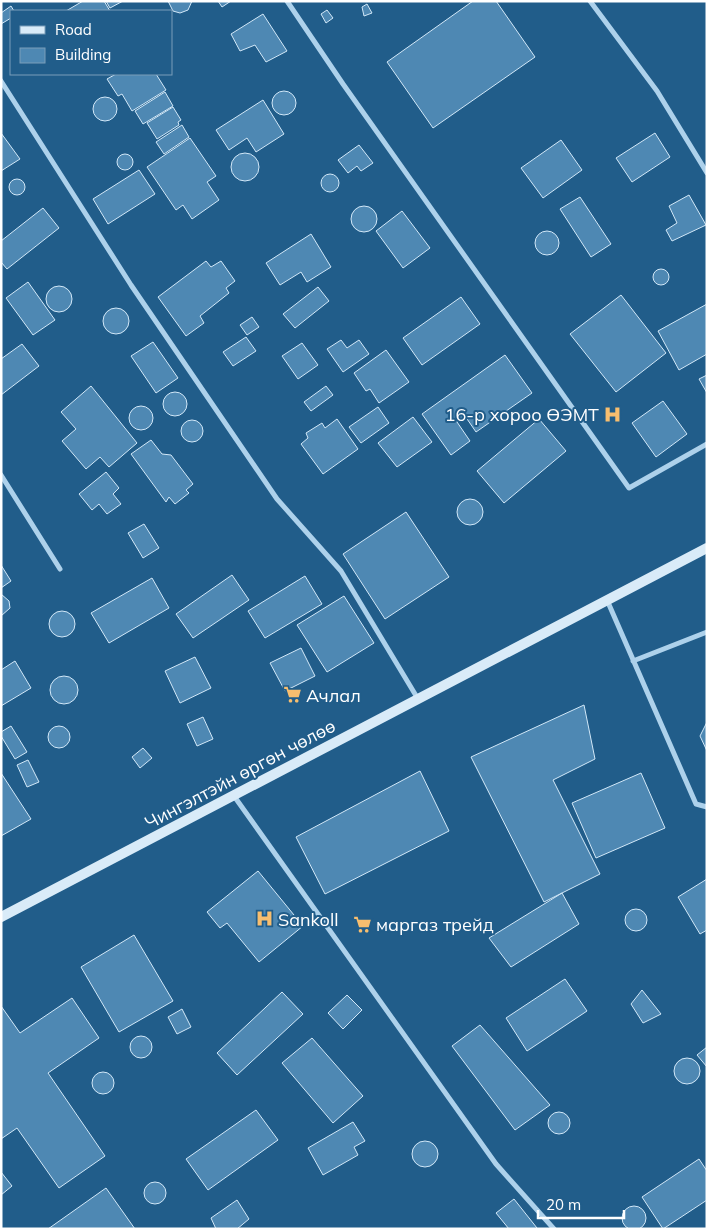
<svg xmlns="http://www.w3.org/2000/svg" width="708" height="1230" viewBox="0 0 708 1230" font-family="Mulish,sans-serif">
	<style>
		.building { fill: #4e88b3; stroke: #d2e8f8 }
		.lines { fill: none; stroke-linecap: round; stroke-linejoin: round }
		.street { stroke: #add1eb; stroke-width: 5 }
		.secondary { stroke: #d9ebf8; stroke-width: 10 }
		.labels { text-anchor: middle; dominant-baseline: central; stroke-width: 4; stroke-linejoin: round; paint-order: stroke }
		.poi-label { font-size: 18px; fill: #fff; stroke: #215d8a; text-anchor: start }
		.street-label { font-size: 18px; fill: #fff; stroke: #215d8a }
	</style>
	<rect width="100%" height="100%" fill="#215d8a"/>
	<!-- building -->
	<path class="building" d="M83,1H104L110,11H66Z
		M106,1H123L110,8Z
		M168,1H192L188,10L180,13L173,11Z
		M218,1H231L222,7Z
		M473,1H496L535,57L433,128L387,62Z
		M367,4L372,13L364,16L362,7Z
		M11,6L14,11H11V18L1,24V13Z
		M327,10L333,18L326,23L321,14Z
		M263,14L287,51L266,62L255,45L240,51L231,34Z
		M116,74H156L166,90L132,111L122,94L118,96L107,79Z
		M272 103a12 12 0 1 1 24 0a12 12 0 1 1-24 0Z
		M165,92L173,106L143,124L135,111Z
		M93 109a12 12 0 1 1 24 0a12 12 0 1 1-24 0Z
		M263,100L284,134L256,152L247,138L229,150L216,130Z
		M173,107L181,120L178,122L179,125L157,139L147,123Z
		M182,125L189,137L164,154L156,142Z
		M1,133L20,159L1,171Z
		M655,133L670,157L632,182L616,158Z
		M190,138L216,176L207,182L219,200L192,219L183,205L176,210L147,167Z
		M561,140L582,170L543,198L521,168Z
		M359,145L373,163L361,171L357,166L348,173L338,160Z
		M231 167a14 14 0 1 1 28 0a14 14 0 1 1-28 0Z
		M117 162a8 8 0 1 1 16 0a8 8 0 1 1-16 0Z
		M139,170L155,194L108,224L93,199Z
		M321 183a9 9 0 1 1 18 0a9 9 0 1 1-18 0Z
		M9 187a8 8 0 1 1 16 0a8 8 0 1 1-16 0Z
		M689,195L706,225L672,241L666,230L677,223L669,206Z
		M580,197L611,244L591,257L560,209Z
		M351 219a13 13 0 1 1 26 0a13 13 0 1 1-26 0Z
		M43,208L59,228L7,269L1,262V241Z
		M402,211L430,248L403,268L376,231Z
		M535 243a12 12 0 1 1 24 0a12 12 0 1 1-24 0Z
		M311,234L331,267L307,282L301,272L280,285L266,263Z
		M206,261L211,267L221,261L235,281L226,288L229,293L200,316L204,323L186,336L158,297Z
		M653 277a8 8 0 1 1 16 0a8 8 0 1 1-16 0Z
		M28,282L55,320L33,335L6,298Z
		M46 299a13 13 0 1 1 26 0a13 13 0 1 1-26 0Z
		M318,287L329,301L295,328L283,314Z
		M621,295L666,353L616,392L570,334Z
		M461,297L480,324L422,365L403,338Z
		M707,304V354L679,370L658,331Z
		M103 321a13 13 0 1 1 26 0a13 13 0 1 1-26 0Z
		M252,317L259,327L247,335L240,325Z
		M246,337L256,351L233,366L223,352Z
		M341,340L347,348L359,340L369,354L343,372L327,349Z
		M153,342L178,378L156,393L131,356Z
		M302,343L318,365L298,379L282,356Z
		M22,344L39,366L1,395V359Z
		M386,350L409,382L379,403L370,389L366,391L354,373Z
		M505,355L532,393L476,432L465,416L457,422L470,441L451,455L422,414Z
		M707,375V393L699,379Z
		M91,386L137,443L109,467L100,457L86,469L62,441L76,429L61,412Z
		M326,386L333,395L311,411L304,402Z
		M163 404a12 12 0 1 1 24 0a12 12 0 1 1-24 0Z
		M663,401L687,434L656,457L632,423Z
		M129 418a12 12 0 1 1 24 0a12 12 0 1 1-24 0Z
		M378,407L389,423L361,443L349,427Z
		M413,417L432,442L397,467L378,443Z
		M337,419L358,449L323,474L301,444L308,438L306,433L322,423L325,428Z
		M539,419L566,451L504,503L477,471Z
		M181 431a11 11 0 1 1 22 0a11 11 0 1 1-22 0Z
		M151,440L162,454L171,455L193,484L186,490L189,493L175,504L169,497L166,502L131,454Z
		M106,472L119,488L113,494L121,504L107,514L99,504L92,510L79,494Z
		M457 512a13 13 0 1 1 26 0a13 13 0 1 1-26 0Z
		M406,512L449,577L385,619L343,554Z
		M144,524L159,548L143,558L128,533Z
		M1,565L11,581L1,588Z
		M232,575L249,600L193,638L176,614Z
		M305,576L322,604L265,638L248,611Z
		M152,578L169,608L109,643L91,613Z
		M1,594L9,601L10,608L1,616Z
		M344,596L374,643L327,672L297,625Z
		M49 624a13 13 0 1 1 26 0a13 13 0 1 1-26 0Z
		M301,648L315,676L285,691L270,663Z
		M195,657L211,688L180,703L165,671Z
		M15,661L31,688L1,706V670Z
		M50 690a14 14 0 1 1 28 0a14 14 0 1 1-28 0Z
		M584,705L595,759L553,780L600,874L544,902L471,757Z
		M203,717L213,739L197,746L187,724Z
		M707,722V751L700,736Z
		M11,726L27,752L15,759L1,736V732Z
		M48 737a11 11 0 1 1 22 0a11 11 0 1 1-22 0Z
		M143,748L152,758L140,768L132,757Z
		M28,760L39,782L27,787L17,765Z
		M420,771L449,831L325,894L296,837Z
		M1,773L31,819L1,836Z
		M641,773L665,828L596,858L572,803Z
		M258,871L303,926L259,962L227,923L220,928L207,912Z
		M707,879V930L700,934L678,897Z
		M562,893L579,924L511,967L489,938Z
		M625 920a11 11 0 1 1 22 0a11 11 0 1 1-22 0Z
		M134,935L173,1001L119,1032L81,967Z
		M565,979L587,1011L527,1051L506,1018Z
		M642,990L661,1014L643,1023L631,1004Z
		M282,992L303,1014L237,1075L217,1053Z
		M347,995L362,1010L343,1029L328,1013Z
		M72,998L99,1038L48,1073L105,1156L59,1188L17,1128L1,1139V1006L20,1033Z
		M182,1009L191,1027L177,1034L168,1017Z
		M480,1025L550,1105L515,1130L452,1046Z
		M130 1047a11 11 0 1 1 22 0a11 11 0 1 1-22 0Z
		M312,1038L363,1096L333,1123L282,1063Z
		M707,1047V1067L697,1055Z
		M674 1071a13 13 0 1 1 26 0a13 13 0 1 1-26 0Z
		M92 1083a11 11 0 1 1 22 0a11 11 0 1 1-22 0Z
		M256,1110L278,1140L208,1190L186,1159Z
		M548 1123a11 11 0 1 1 22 0a11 11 0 1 1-22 0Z
		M353,1122L365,1141L354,1147L358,1155L323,1175L308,1148Z
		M412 1154a13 13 0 1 1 26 0a13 13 0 1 1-26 0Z
		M699,1159L707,1171V1200L663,1229L642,1197Z
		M1,1172L12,1186L1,1195Z
		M144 1193a11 11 0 1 1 22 0a11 11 0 1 1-22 0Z
		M106,1188L135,1229H48Z
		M514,1199L537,1228L535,1229H509L496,1213Z
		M237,1200L249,1219L237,1229H216L211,1218Z
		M622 1218a12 12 0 1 1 24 0a12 12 0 1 1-24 0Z"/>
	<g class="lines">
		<!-- street -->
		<path class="street" d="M287,1L343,84L629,488L707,444
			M590,1L657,91L707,173
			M1,81L131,285L277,499L341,571L418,699
			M1,475L60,569
			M607,600L696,804L707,807
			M633,661L707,632
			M234,796L496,1164L554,1229"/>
		<!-- secondary -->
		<path class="secondary" d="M1,917L707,548"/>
	</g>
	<!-- icons -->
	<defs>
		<symbol id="hospital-bare" viewBox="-9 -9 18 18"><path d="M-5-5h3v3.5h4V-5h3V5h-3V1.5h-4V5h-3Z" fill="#f7be6f" stroke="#215d8a" stroke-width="2.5" paint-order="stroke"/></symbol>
		<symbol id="supermarket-bare" viewBox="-9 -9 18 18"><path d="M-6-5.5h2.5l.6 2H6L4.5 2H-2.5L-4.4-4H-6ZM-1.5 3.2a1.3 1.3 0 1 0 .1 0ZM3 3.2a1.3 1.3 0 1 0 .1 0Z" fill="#f7be6f" stroke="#215d8a" stroke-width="2.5" paint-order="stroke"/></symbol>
	</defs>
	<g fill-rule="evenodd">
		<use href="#hospital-bare" x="600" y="402" width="25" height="25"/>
		<use href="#supermarket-bare" x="280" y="682" width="25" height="25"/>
		<use href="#hospital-bare" x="252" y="906" width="25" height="25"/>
		<use href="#supermarket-bare" x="350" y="912" width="25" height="25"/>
	</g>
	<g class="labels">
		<!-- poi labels -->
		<g class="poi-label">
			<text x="599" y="414" text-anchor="end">16-р хороо ӨЭМТ</text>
			<text x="306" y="695">Ачлал</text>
			<text x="278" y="919">Sankoll</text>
			<text x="376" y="924">маргаз трейд</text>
		</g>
		<!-- street labels -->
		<g class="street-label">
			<text transform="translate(240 774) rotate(-28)">Чингэлтэйн өргөн чөлөө</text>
		</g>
	</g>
	<!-- border -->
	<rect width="708" height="1230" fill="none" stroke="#ffffff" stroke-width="5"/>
	<!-- legend -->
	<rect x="10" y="10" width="162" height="65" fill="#215d8a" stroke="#7a9eb9"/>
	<rect x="20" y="26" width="25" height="8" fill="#d9ebf8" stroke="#7a9eb9"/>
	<text x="55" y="35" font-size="15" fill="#ffffff">Road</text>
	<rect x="20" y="48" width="25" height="15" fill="#4e88b3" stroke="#7a9eb9"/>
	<text x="55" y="60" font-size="15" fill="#ffffff">Building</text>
	<!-- scale -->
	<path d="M538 1210v8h86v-8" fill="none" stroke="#ffffff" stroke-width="2.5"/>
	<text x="546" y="1210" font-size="15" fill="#ffffff" stroke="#215d8a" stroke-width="4" paint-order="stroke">20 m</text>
</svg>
